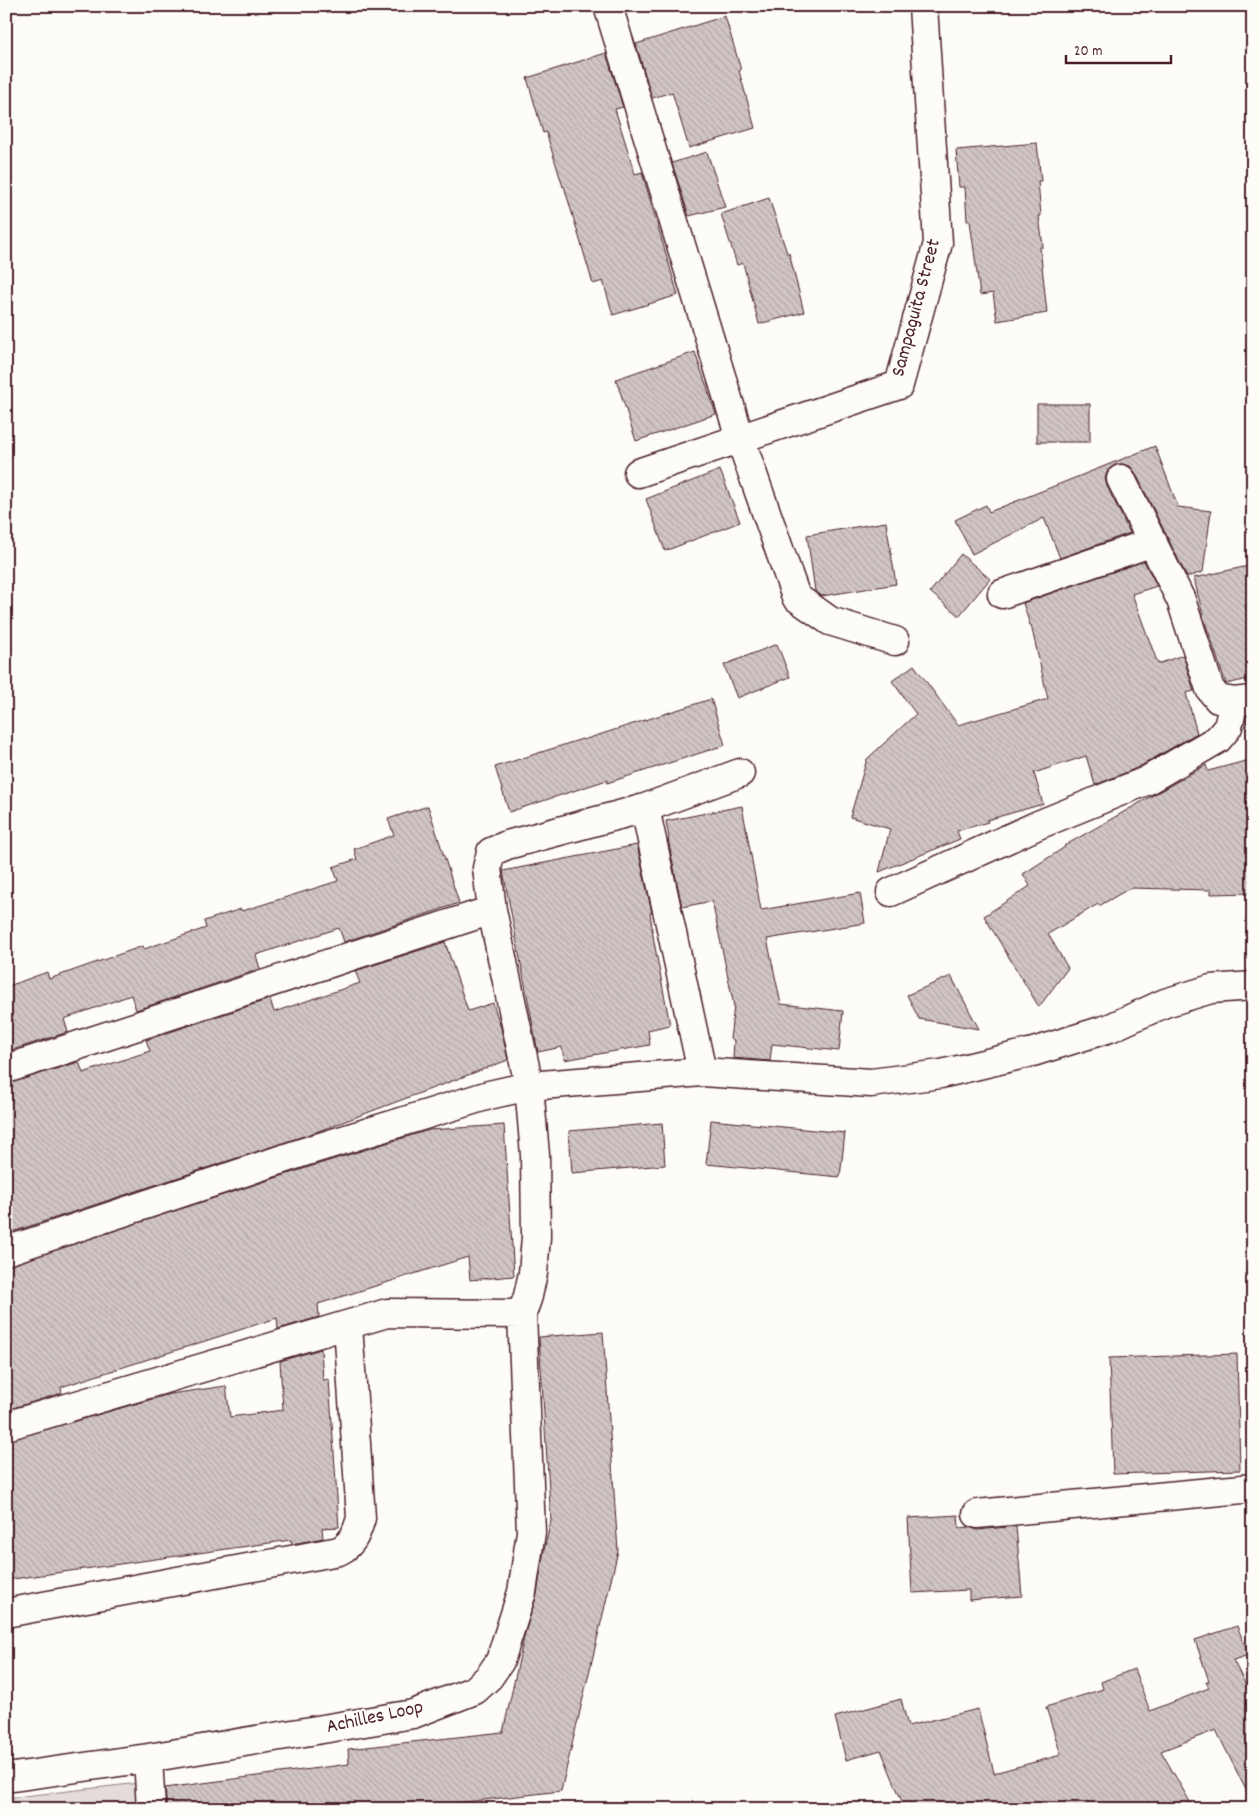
<svg xmlns="http://www.w3.org/2000/svg" width="1259" height="1815" viewBox="0 0 1259 1815" font-family="Dekko,sans-serif">
	<style>
		.park { fill: #e3dcda; stroke: #967e82 }
		.building { fill: url(#building-back-hatch); stroke: #4a1f2b }
		.lines { fill: none; stroke-linecap: round; stroke-linejoin: round }
		.street-casing { stroke: #4a1f2b; stroke-width: 31 }
		.street { stroke: #fdfcf7; stroke-width: 28 }
		.labels { text-anchor: middle; dominant-baseline: central; stroke-width: 4; stroke-linejoin: round; paint-order: stroke }
		.street-label { font-size: 20px; fill: #4a1f2b; stroke: #fdfcf7 }
	</style>
	<defs>
		<pattern id="building-back-hatch" width="6" height="6" patternUnits="userSpaceOnUse" patternTransform="scale(1.25)"><rect width="6" height="6" fill="#d0c5c4"/><path d="M-1 5l2 2M0 0l6 6M5-1l2 2" fill="none" stroke="#b4a9a9"/></pattern>
	</defs>
	<rect width="100%" height="100%" fill="#fdfcf7"/>
	<filter id="ink" filterUnits="userSpaceOnUse"><feTurbulence type="fractalNoise" baseFrequency=".02" numOctaves="2"/><feDisplacementMap in="SourceGraphic" scale="10" xChannelSelector="R" yChannelSelector="G"/><feConvolveMatrix kernelMatrix="1 2 1 2 8 2 1 2 1" color-interpolation-filters="sRGB"/></filter>
	<g filter="url(#ink)">
		<!-- park -->
		<path class="park" d="M139,1783L141,1809H6V1798Z"/>
		<!-- building -->
		<path class="building" d="M725,16L741,70L739,71L755,128L689,148L672,92L652,98L636,44Z
			M606,53L623,107L615,109L635,174L642,172L678,295L613,315L603,281L593,284L564,186L563,187L546,132L543,133L527,78Z
			M1037,143L1041,181H1038L1041,216H1039L1043,247H1040L1047,313L997,321L993,293L980,295L970,221H967L965,187H959L956,150Z
			M707,152L725,207L689,216L672,163Z
			M769,198L787,253H789L804,312L759,324L743,263L737,265L721,214Z
			M695,352L716,414L636,441L616,379Z
			M1037,404H1090V442H1037Z
			M1155,446L1178,507L1211,511L1203,572L1187,577L1135,472L1130,466L1122,464L1115,465L1108,470L1105,478L1107,486L1130,533L1060,558L1044,518L972,554L955,520L986,505L989,512Z
			M720,470L740,522L665,551L646,499Z
			M886,522L896,584L822,596L815,591L807,535Z
			M961,554L990,579L959,616L930,592Z
			M1144,561L1157,586L1132,594L1158,664L1183,655L1194,691L1186,693L1197,733L1139,767L1095,785L1086,756L1034,773L1043,804L987,820L988,822L957,831L960,839L879,872L890,829L850,817L867,759L916,714L892,681L914,665L958,725L1048,699L1031,625H1030L1023,603Z
			M1248,566L1253,587V603L1245,605L1253,636V678L1226,684L1203,616L1194,578Z
			M777,644L790,677L737,698L724,665Z
			M711,699L725,745L607,783V780L509,812L495,767L582,739L583,740Z
			M1253,759V893L1211,894V890L1130,888L1099,906L1098,904L1048,934L1068,968L1039,1007L984,916L1030,886L1023,874L1065,847L1064,846L1206,765L1208,771Z
			M428,806L459,903L344,942L339,928L256,955L260,969L136,1010L131,995L64,1019L68,1032L6,1052V987L47,972L49,979L143,946L144,949L206,928L204,921L241,909L242,911L338,881L333,867L357,859L354,849L394,835L388,819Z
			M742,806L761,910L860,893L865,923L767,939L781,1004L843,1011L839,1051L772,1044L770,1061L733,1058L734,1040L730,1039L734,1006L712,901L682,907L668,839L669,838L666,821Z
			M637,845L652,913H650L654,942L670,1025L648,1030L650,1045L564,1060L562,1047L538,1052L503,871Z
			M445,942L468,1011L493,1003L501,1028L508,1060L316,1132L6,1234V1084L79,1062L83,1073L150,1051L146,1040L270,999L274,1012L360,983L355,971Z
			M951,976L979,1029L919,1019L907,995Z
			M711,1120L845,1133L840,1177L706,1164Z
			M662,1123L665,1165L572,1173L569,1131Z
			M504,1125L514,1276L470,1280L468,1257L318,1304L319,1317L278,1329L277,1318L61,1387L62,1393L6,1410V1266L309,1167L429,1130Z
			M603,1332L618,1551L561,1791L406,1809H167L165,1788L349,1764L348,1749L503,1732L525,1633L537,1594L544,1550L551,1521L539,1337Z
			M321,1349L323,1380L329,1379L339,1527L322,1528L323,1538L292,1544L291,1540L6,1580V1441L170,1394L226,1386L230,1417L283,1410L280,1361Z
			M1237,1354L1240,1470L1113,1474L1109,1358Z
			M958,1515L959,1528L969,1527L978,1530L1016,1526L1022,1596L969,1600V1590L912,1593L908,1518Z
			M1237,1626L1249,1655L1233,1660L1253,1699V1804L1216,1730L1161,1751L1194,1809H905L881,1750L846,1760L835,1717L901,1699L908,1726L978,1709L994,1773L1061,1755L1046,1707L1103,1689L1101,1682L1134,1669L1150,1711L1209,1688L1206,1682L1209,1681L1195,1640Z"/>
		<g class="lines">
			<defs>
				<path id="street" d="M608,6L740,438L796,597L830,621L895,641
					M638,473L899,385L938,243L923,6
					M1121,479L1181,600L1210,689L1218,699L1234,702L1251,700
					M1002,594L1153,542
					M645,808L702,1072
					M891,892L1038,825L1146,781L1218,739L1228,727L1234,702
					M6,1069L492,910
					M6,1251L304,1152L489,1095L529,1086L702,1072L871,1083L941,1074L1033,1052L1110,1028L1165,1003L1211,989L1253,986
					M6,1426L387,1313L522,1314
					M977,1514L1253,1488
					M6,1613L339,1551C353,1544 357,1532 361,1518L348,1325
					M148,1758L151,1809
					M6,1778L148,1758L413,1714L475,1690L489,1677L500,1661L522,1592L531,1532L522,1314L528,1296L533,1273L536,1237L535,1155L529,1086L492,910L487,868L491,852L507,845L645,808L740,773"/>
			</defs>
			<!-- street casing -->
			<use href="#street" class="street-casing"/>
			<!-- street -->
			<use href="#street" class="street"/>
		</g>
	</g>
	<g class="labels">
		<!-- street labels -->
		<g class="street-label">
			<text transform="translate(917 308) rotate(-75)">Sampaguita Street</text>
			<text transform="translate(375 1718) rotate(-12)">Achilles Loop</text>
		</g>
	</g>
	<!-- margin -->
	<rect width="1259" height="1815" fill="none" stroke="#fdfcf7" stroke-width="25"/>
	<rect x="12" y="12" width="1234" height="1790" fill="none" stroke="#4a1f2b" stroke-width="2" filter="url(#ink)"/>
	<!-- scale -->
	<path d="M1066 55v8h105v-8" fill="none" stroke="#4a1f2b" stroke-width="2.5"/>
	<text x="1074" y="55" font-size="15" fill="#4a1f2b" stroke="#fdfcf7" stroke-width="4" paint-order="stroke">20 m</text>
</svg>
